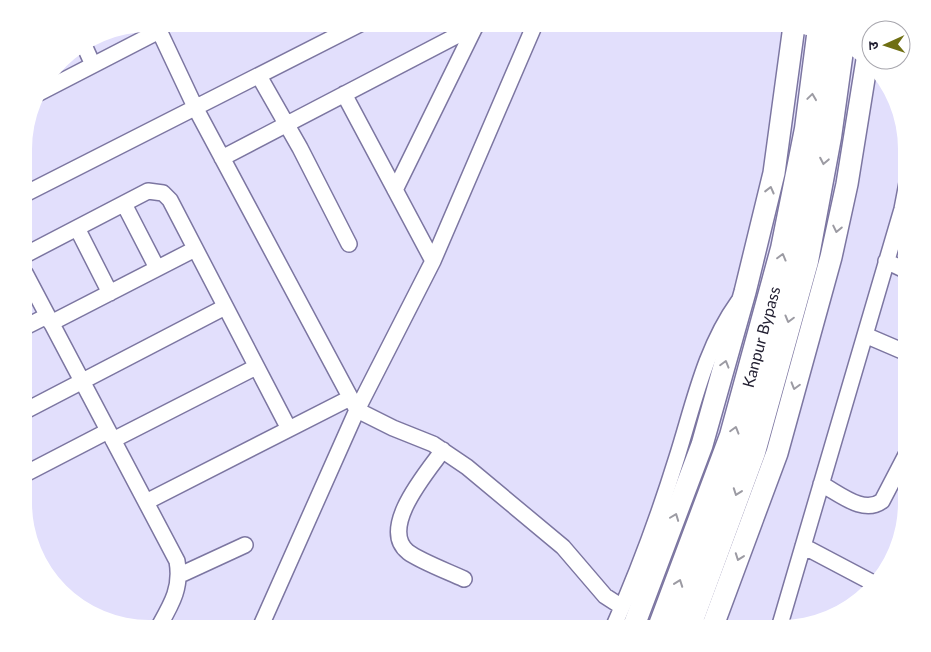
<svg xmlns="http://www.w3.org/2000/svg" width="931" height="652" viewBox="0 0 931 652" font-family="Lato,'Noto Sans Devanagari',sans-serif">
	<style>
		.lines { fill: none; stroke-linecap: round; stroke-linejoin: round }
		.street-casing { stroke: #7c76a1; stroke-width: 18 }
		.secondary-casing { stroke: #7c76a1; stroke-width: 24 }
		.highway-casing { stroke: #7c76a1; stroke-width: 29 }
		.street { stroke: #fff; stroke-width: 15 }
		.secondary { stroke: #fff; stroke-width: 21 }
		.highway { stroke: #fff; stroke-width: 26 }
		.oneway { stroke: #9c9ba3 }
		.labels { text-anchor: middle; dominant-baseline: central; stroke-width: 5; stroke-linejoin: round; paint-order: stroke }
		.street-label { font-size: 16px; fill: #232032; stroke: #fff }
	</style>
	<rect width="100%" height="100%" fill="#e2dffc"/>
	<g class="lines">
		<defs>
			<path id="street" d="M156,24L196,109L357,410L393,428L433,444L467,467L563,547L605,596L622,607
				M84,45L93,65
				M259,76L300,148L349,244
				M39,93L159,31
				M344,94L433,261
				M222,158L479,24
				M395,190L476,25
				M25,194L360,24
				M124,204L157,268
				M77,228L110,293
				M25,255L148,191L163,193L170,200L289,429
				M886,261L907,271
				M25,273L177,561C182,588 171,605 158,628
				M51,323L195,249
				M25,327L47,316
				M865,335L907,353
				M25,411L225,307
				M113,440L256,367
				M443,450C428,471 378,528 408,552C420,561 449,572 464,579
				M25,474L108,431
				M821,484C839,493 863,515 882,501L907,453
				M146,502L350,398
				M803,546L875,584
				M180,575L245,545
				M260,628L357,410L433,261L535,24
				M613,628C638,572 659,515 677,457C694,403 705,348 738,302
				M779,628L902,209L907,183"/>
			<path id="secondary" d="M633,628L702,445L745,292L774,173L794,26
				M712,628L777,453L831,257L847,184L867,60"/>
			<g id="highway">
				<path id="s1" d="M661,628L733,436L784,249L808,129L820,36"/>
				<path d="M687,628L752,452L805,261L828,137L841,43"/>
			</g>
		</defs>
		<!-- street casing -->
		<use href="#street" class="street-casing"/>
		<!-- secondary casing -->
		<use href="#secondary" class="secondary-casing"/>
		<!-- highway casing -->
		<use href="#highway" class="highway-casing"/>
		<!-- street -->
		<use href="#street" class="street"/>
		<!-- secondary -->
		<use href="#secondary" class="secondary"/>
		<!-- highway -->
		<use href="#highway" class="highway"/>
	</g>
	<!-- one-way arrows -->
	<defs><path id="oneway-chevron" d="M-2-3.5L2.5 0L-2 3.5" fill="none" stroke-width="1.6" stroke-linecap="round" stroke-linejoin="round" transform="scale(1.25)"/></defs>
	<g class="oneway">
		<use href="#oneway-chevron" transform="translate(812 97) rotate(-82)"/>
		<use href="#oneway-chevron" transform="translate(824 161) rotate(101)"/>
		<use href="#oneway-chevron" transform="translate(770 190) rotate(-76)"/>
		<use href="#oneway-chevron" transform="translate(837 229) rotate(102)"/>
		<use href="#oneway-chevron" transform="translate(782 257) rotate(-75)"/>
		<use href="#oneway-chevron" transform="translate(789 319) rotate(105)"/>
		<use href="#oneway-chevron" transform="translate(725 364) rotate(-74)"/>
		<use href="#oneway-chevron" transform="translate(795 386) rotate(106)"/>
		<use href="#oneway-chevron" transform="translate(735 430) rotate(-74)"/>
		<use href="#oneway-chevron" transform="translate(737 492) rotate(110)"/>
		<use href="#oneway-chevron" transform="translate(675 517) rotate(-69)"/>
		<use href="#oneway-chevron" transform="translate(739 557) rotate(110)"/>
		<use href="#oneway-chevron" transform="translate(679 583) rotate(-70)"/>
	</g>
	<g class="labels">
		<!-- street labels -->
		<g class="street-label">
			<text stroke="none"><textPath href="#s1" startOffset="308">Kanpur Bypass</textPath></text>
		</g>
	</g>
	<!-- crop -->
	<path d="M0 0H931V652H0ZM149 32H781A117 117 0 0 1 898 149V503A117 117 0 0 1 781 620H149A117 117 0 0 1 32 503V149A117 117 0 0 1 149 32Z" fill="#fff" fill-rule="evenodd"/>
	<!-- north arrow -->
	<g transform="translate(886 45) rotate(267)"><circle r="24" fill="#ffffff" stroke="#a7a6ad"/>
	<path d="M0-4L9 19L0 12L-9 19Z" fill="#6f6f12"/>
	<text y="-8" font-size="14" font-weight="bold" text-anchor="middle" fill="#232032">उ</text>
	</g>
</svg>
